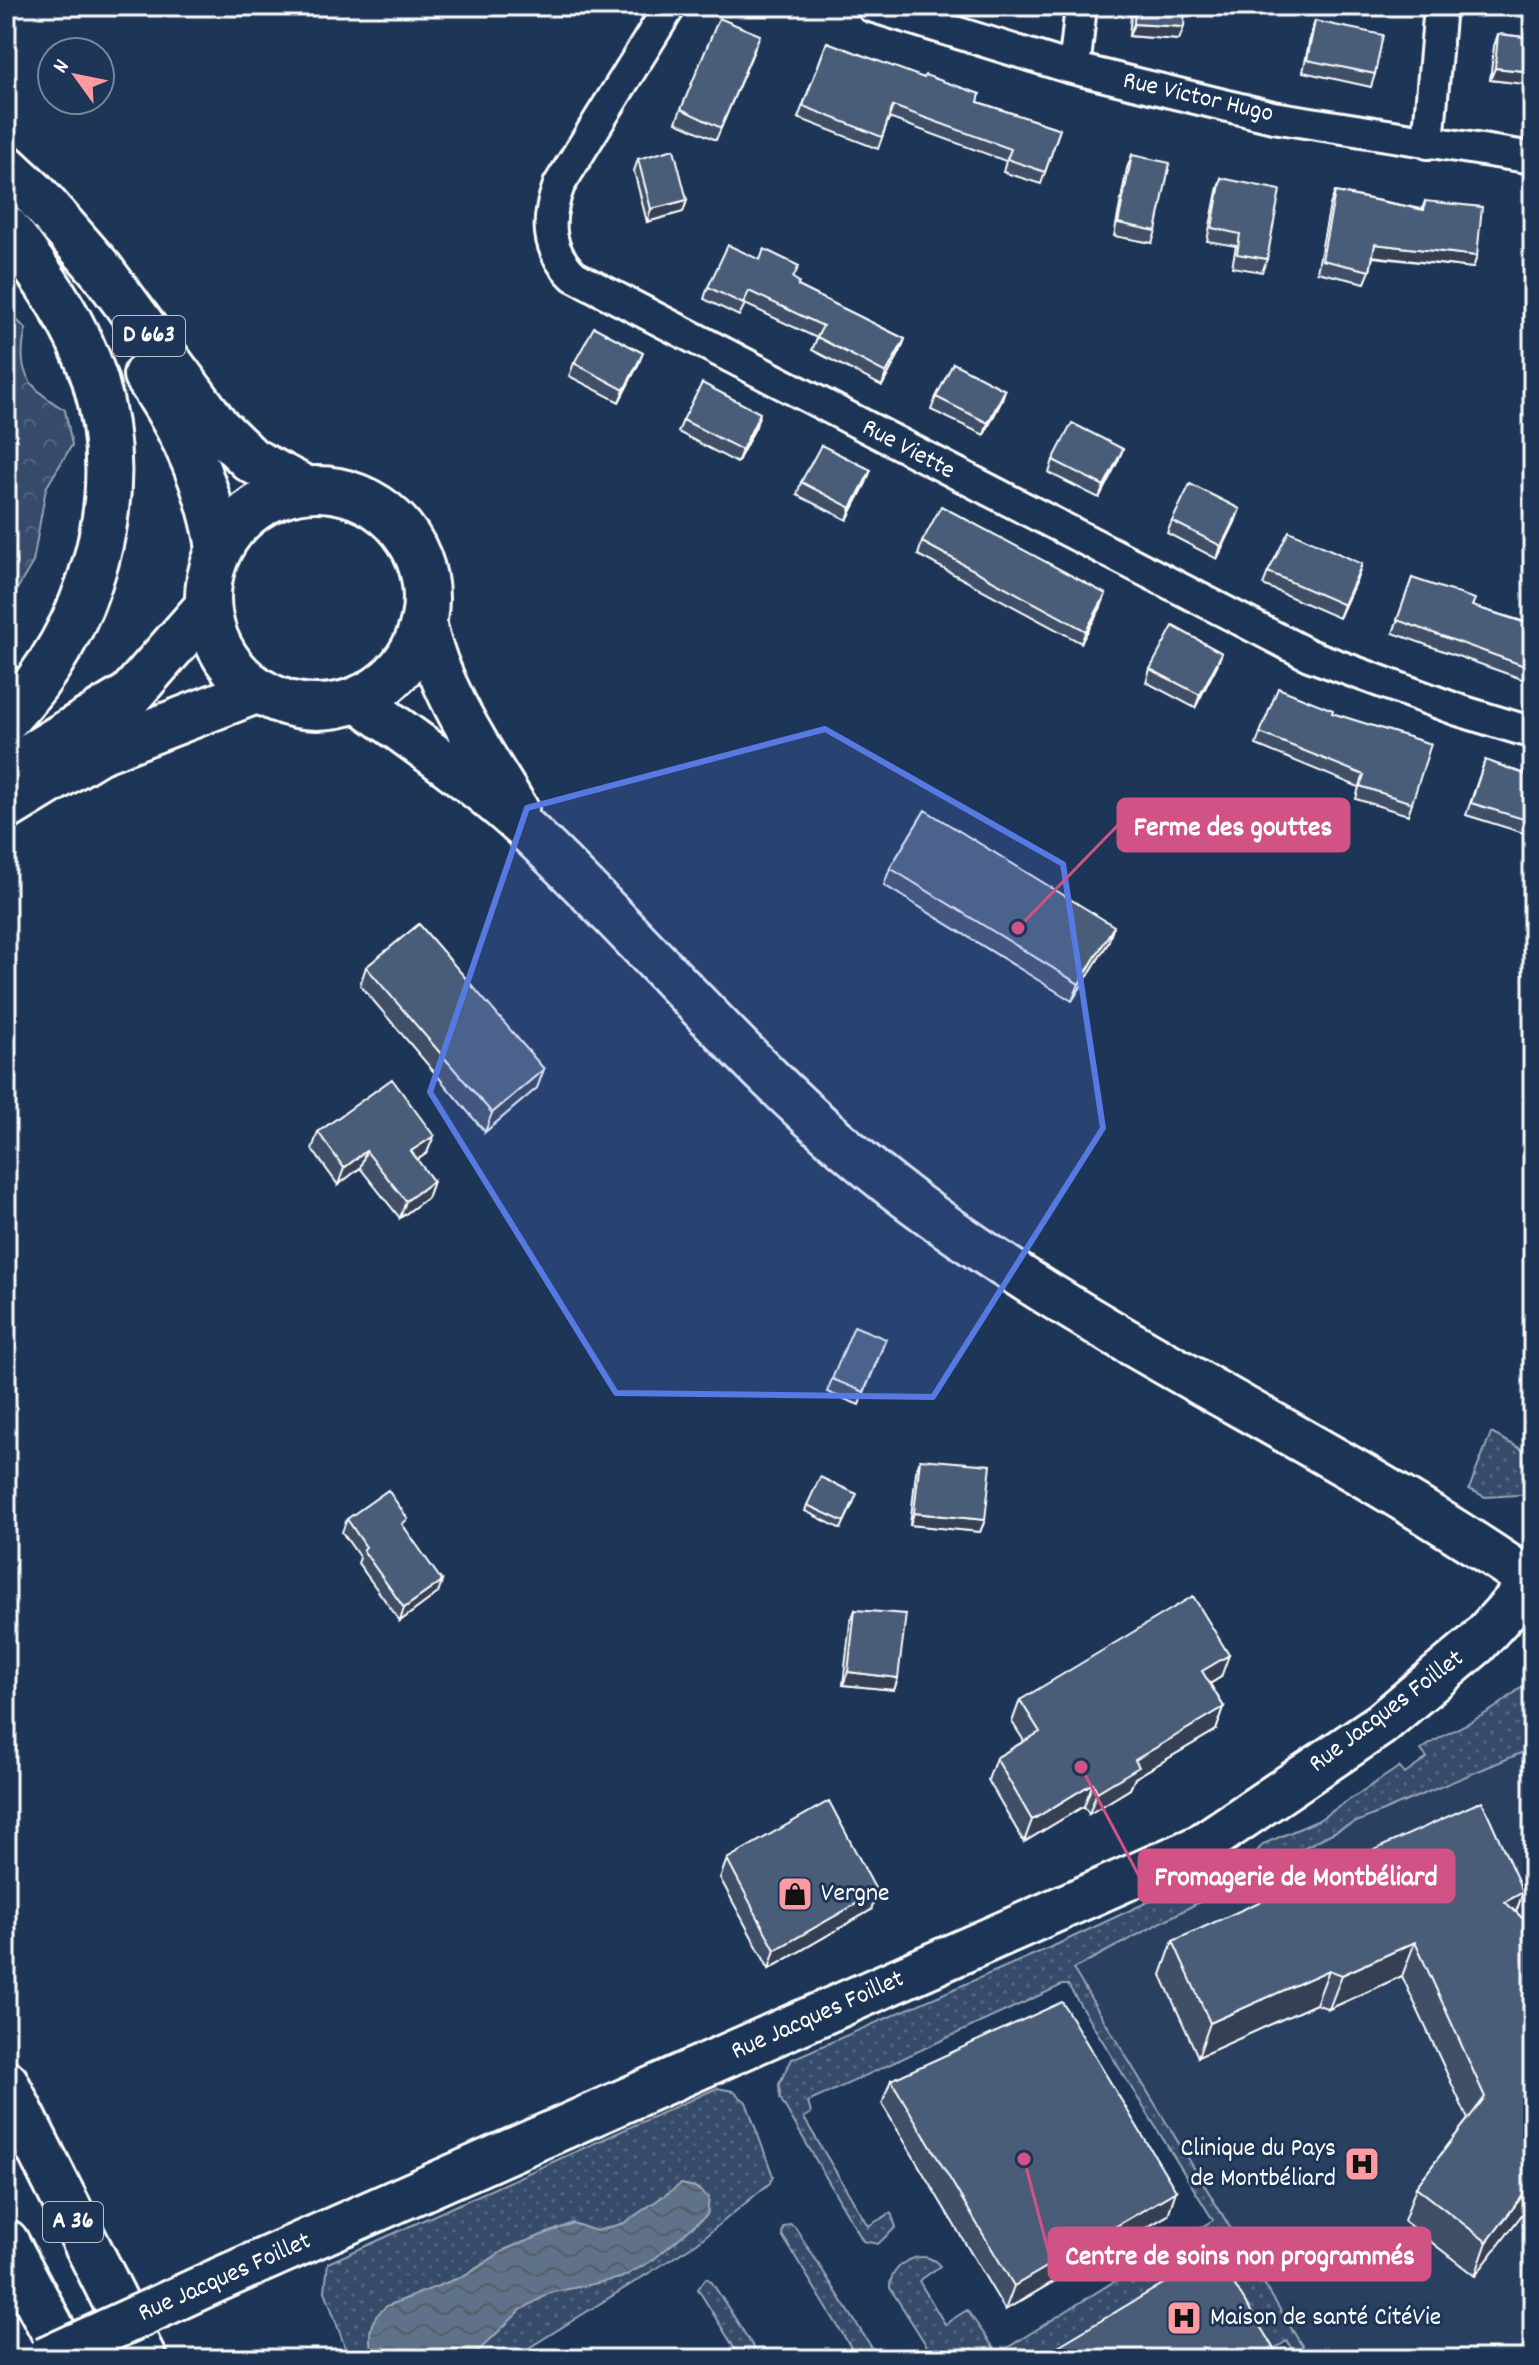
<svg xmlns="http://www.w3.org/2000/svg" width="1539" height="2365" viewBox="0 0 1539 2365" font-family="Dekko,sans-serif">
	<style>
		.built { fill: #2a4161 }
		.grass { fill: url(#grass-dots); stroke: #9aa5b4; stroke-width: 2 }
		.forest { fill: url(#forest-crowns); stroke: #9aa5b4; stroke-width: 2 }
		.water { fill: url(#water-waves); stroke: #a0aab8; stroke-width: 2 }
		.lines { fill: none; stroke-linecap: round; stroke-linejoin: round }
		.street-casing { stroke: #fff; stroke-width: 36 }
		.secondary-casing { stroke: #fff; stroke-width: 48 }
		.primary-casing { stroke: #fff; stroke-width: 50 }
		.highway-casing { stroke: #fff; stroke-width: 50 }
		.street { stroke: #1d3557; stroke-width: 30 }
		.secondary { stroke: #1d3557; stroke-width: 42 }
		.primary { stroke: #1d3557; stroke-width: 44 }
		.highway { stroke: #1d3557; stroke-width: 44 }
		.secondary-bridge-casing { stroke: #fff; stroke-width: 48; stroke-linecap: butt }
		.secondary-bridge { stroke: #1d3557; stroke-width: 42 }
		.wall { fill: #405068; stroke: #fff; stroke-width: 2 }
		.shaded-wall { fill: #344155; stroke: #fff; stroke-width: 2 }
		.building { fill: #4a5d79; stroke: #fff; stroke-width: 2 }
		.marked { fill: #567ae2; fill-opacity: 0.2; stroke: #567ae2; stroke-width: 6; stroke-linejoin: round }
		.labels { text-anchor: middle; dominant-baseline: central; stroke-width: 6; stroke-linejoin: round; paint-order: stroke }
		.shield { fill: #1d3557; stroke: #bbc2cd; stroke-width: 2 }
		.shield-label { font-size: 24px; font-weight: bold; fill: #fff }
		.street-label { font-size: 26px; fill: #fff; stroke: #1d3557 }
		.poi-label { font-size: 26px; fill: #fff; stroke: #1d3557; text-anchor: start }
		.leader { fill: none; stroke: #d15284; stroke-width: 3 }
		.callout-dot { fill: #d15284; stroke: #1d3557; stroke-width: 3 }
		.callout { fill: #d15284; stroke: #d15284; stroke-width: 3 }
		.callout-label { font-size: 28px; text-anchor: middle; font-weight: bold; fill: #fff }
	</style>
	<defs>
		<pattern id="grass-dots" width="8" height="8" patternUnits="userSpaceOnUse" patternTransform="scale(2)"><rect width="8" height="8" fill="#364b69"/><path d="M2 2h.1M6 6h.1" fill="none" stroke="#546680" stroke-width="1.8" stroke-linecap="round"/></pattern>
		<pattern id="forest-crowns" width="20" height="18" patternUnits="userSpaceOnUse" patternTransform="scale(2)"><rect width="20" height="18" fill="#364b69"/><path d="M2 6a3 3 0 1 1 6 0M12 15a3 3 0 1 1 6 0" fill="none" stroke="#546680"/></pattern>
		<pattern id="water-waves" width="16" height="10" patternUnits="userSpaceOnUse" patternTransform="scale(2)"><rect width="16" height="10" fill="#617289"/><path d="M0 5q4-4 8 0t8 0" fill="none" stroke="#555d67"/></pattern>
	</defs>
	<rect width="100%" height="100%" fill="#1d3557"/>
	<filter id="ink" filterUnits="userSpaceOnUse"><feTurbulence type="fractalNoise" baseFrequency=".0125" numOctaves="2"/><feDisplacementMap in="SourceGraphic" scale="16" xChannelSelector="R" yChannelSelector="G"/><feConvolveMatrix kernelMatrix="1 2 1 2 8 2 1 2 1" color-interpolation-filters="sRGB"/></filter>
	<g filter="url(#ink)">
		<!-- built -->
		<path class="built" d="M1533,1748V2359H1310L1073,1969L1340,1829Z"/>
		<!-- grass -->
		<path class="grass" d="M1491,1433L1533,1455V1494L1485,1497L1469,1489Z
			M1533,1681V1748L1340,1829L1241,1880L1236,1876L1263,1844L1317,1821L1399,1767L1405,1774L1427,1758L1421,1750C1447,1731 1478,1721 1503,1702C1514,1694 1520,1686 1533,1681Z
			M1203,1876L1215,1878L1226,1888L1073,1969L1310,2359H1298L1287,2341L1270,2351L1059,2359H935L890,2288C889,2264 924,2245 940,2266L919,2281L945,2324L967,2310L996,2351H1002L1213,2220L1068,1985H1062L808,2102L811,2113L804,2118L868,2226L891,2213L896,2227L878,2244L863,2241L780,2098L779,2084L792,2059L1058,1944Z
			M717,2088L733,2091L746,2102L773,2176L770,2183L697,2243L511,2359H349L325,2291L328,2263Z
			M790,2224L795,2227L879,2359H858L782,2235L783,2228Z
			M706,2278L711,2281L761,2359H741L698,2289Z"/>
		<!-- forest -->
		<path class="forest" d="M6,309L26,329C15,373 29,388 65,410L72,445L46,488L33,562L6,608Z"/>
		<!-- water -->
		<path class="water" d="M681,2184L695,2187L709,2198L707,2215L653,2260L621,2278L550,2293L521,2310L470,2359L372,2356C368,2335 368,2319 387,2306L466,2275L506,2249L573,2223L596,2231L624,2223Z"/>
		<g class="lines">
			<defs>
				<path id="street" d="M670,6L559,185C546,220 546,249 574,276L1309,655L1458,710L1533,733
					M871,6L1068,67L1273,117L1533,158
					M1068,67L1076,52L1081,6
					M1428,143L1440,6"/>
				<path id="secondary" d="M424,622C440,692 480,749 517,810
					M358,700C417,743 481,786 534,837C653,951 758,1081 889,1184C1089,1340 1325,1438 1532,1582
					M220,2279L1199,1847L1381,1724L1476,1644L1533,1581"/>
				<path id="primary" d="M208 598a109 109 0 1 1 218 0a109 109 0 1 1-218 0Z
					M6,770L130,695L207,607
					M6,808L98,752L256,691"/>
				<path id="highway" d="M6,167L35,194L102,271L218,428L251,460L304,488
					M146,375C182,427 209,484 219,548
					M6,719C91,630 131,500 95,380C77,324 42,274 6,228
					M6,2083L144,2359
					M6,2242L68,2359"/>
			</defs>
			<!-- street casing -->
			<use href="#street" class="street-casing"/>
			<!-- secondary casing -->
			<use href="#secondary" class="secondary-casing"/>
			<!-- primary casing -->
			<use href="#primary" class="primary-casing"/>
			<!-- highway casing -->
			<use href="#highway" class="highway-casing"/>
			<!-- street -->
			<use href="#street" class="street"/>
			<!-- secondary -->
			<use href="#secondary" class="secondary"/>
			<!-- primary -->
			<use href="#primary" class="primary"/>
			<!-- highway -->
			<use href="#highway" class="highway"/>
			<defs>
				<path id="secondary-bridge" d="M45,2359L220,2279"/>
			</defs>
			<!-- secondary-bridge casing -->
			<use href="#secondary-bridge" class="secondary-bridge-casing"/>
			<!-- secondary-bridge -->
			<use href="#secondary-bridge" class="secondary-bridge"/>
		</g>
		<!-- wall -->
		<path class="wall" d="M579,6H589L586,11Z
			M1132,6H1185L1179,40L1129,36Z
			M1315,21L1375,74L1371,87L1303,72L1311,33Z
			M1498,34L1533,38V85L1490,80L1494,46Z
			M827,42L978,102L1060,129L1041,184L1003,172L1006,161L889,118L878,149L798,118Z
			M755,48L716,140L676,122L681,109Z
			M1132,155L1156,231L1152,243L1114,236L1127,168Z
			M638,159L687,200L683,212L647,222L634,171Z
			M1221,178L1267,259L1262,272L1232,267L1236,246L1207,241L1217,191Z
			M1335,192L1422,209L1425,201L1477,256L1473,268L1373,257L1370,271L1365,283L1317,272L1330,205Z
			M794,279L798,286L905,339L900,352L882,386L812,350L817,338L745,304L739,316L704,299L708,287Z
			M574,363L638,365L619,402L569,376Z
			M1005,390L1001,402L984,435L931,410L936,397Z
			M683,420L756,426L737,463L678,432Z
			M1053,460L1118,461L1099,498L1049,473Z
			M801,482L866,483L847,520L797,495Z
			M1172,521L1235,522L1217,559L1167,533Z
			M922,542L1101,607L1081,643L918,555Z
			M1268,572L1358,576L1339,618L1263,585Z
			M1412,578L1472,606L1529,623L1533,609V683L1393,633Z
			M1217,665L1195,708L1146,682L1150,669Z
			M1332,713L1412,803L1408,815L1356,799L1359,787L1256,745L1260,733Z
			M1485,760L1533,777V836L1466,815Z
			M890,868L1108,943L1072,1001L884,885Z
			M366,967L544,1069L537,1088L485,1132L360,985Z
			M318,1132L427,1153L417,1160L433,1181L427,1198L400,1218L360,1168L338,1185L312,1149Z
			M881,1352L859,1405L827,1392L832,1379Z
			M920,1459L985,1520L980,1532L910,1525L916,1472Z
			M854,1501L841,1529L805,1511L807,1505Z
			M347,1519L405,1528L438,1593L400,1621L358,1563L360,1558L342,1532Z
			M855,1610L898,1678L894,1690L843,1685L850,1623Z
			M1221,1677L1210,1684L1224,1707L1216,1730L1135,1778L1130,1789L1089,1814L1084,1806L1024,1842L988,1780L996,1758L1024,1741L1012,1722L1020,1700Z
			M727,1859L871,1910L769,1969L720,1878Z
			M1523,1892L1516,1912L1533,1928V2200L1475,2276L1404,2221L1416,2187L1468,2119L1402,1976L1329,2009L1316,2004L1198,2057L1161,1975L1173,1941Z
			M891,2080L1168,2215L1005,2310L882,2104Z"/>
		<!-- shaded-wall -->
		<path class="shaded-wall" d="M1134,24L1184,27L1179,40L1129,36Z
			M1495,68L1533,72V85L1490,80Z
			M687,200L683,212L647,222L651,209Z
			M1375,244L1477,256L1473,268L1371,256Z
			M905,339L900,352L882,386L886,373Z
			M643,353L638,365L619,402L624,390Z
			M1005,390L1001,402L984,435L988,423Z
			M760,413L756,426L737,463L742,450Z
			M1123,449L1118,461L1099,498L1104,486Z
			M871,470L866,483L847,520L851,508Z
			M1240,509L1235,522L1217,559L1221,546Z
			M1362,564L1358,576L1339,618L1344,605Z
			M1106,594L1101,607L1081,643L1086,631Z
			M1222,653L1217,665L1195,708L1200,695Z
			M1114,926L1108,943L1072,1001L1079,984Z
			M544,1069L537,1088L485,1132L492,1113Z
			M434,1136L427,1153L405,1168L411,1151Z
			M366,1151L360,1168L338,1185L344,1168Z
			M433,1181L427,1198L400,1218L406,1201Z
			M914,1513L985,1520L980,1532L910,1525Z
			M442,1581L438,1593L400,1621L404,1608Z
			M1229,1655L1221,1677L1194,1693L1202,1671Z
			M848,1672L898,1678L894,1690L843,1685Z
			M1224,1707L1216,1730L1135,1778L1130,1789L1089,1814L1097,1792L1135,1760Z
			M1093,1783L1084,1806L1024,1842L1032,1820Z
			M877,1892L871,1910L769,1969L775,1950Z
			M1523,1892L1511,1926L1505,1902Z
			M1415,1942L1402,1976L1329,2009L1342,1975Z
			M1329,1970L1316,2004L1198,2057L1210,2023Z
			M1533,2182V2200L1475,2276L1487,2242Z
			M1176,2191L1168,2215L1005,2310L1014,2286Z"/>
		<!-- building -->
		<path class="building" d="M1135,6H1185L1184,27L1134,24Z
			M719,18L760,35L721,128L681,109Z
			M1315,21L1383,35L1375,74L1307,60Z
			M1498,34L1533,38V72L1495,68Z
			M827,42L924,78L925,75L980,94L978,102L1060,129L1045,172L1007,159L1011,149L893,106L882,137L803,106Z
			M674,149L687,200L651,209L638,159Z
			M1132,155L1170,163L1156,231L1118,223Z
			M1221,178L1280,190L1267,259L1237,254L1240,234L1212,228Z
			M1335,192L1424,210L1425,201L1482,207L1477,256L1375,244L1370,271L1322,260Z
			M728,245L760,260L764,249L799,266L793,278L799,282L798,286L905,339L886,373L817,337L823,326L749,291L743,304L708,287Z
			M594,327L643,353L624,390L574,363Z
			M953,363L1005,390L988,423L936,397Z
			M702,383L760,413L742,450L683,420Z
			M1072,423L1123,449L1104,486L1053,460Z
			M821,445L871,470L851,508L801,482Z
			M1190,484L1240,509L1221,546L1172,521Z
			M941,506L1106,594L1086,631L922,542Z
			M1289,531L1362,564L1344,605L1268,572Z
			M1412,578L1475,599L1472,606L1529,624L1533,612V669L1397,620Z
			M1173,626L1222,653L1200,695L1150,669Z
			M1278,688L1333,710L1332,713L1431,744L1412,803L1360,786L1364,775L1260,733Z
			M1485,760L1533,777V822L1471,803Z
			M925,810L1114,926L1079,984L890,868Z
			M419,924L544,1069L492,1113L366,967Z
			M392,1079L434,1136L411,1151L433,1181L406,1201L366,1151L344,1168L318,1132Z
			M854,1326L886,1339L864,1392L832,1379Z
			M920,1459L991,1465L985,1520L914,1513Z
			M820,1477L857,1494L844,1522L807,1505Z
			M388,1490L408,1519L402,1524L442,1581L404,1608L363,1550L366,1547L347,1519Z
			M1193,1596L1229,1655L1202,1671L1224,1707L1135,1760L1139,1767L1097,1792L1093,1783L1032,1820L996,1758L1040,1732L1020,1700Z
			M855,1610L906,1614L898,1678L848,1672Z
			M829,1801L877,1892L775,1950L727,1859Z
			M1482,1801L1523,1892L1505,1902L1533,1928V2182L1487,2242L1416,2187L1485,2097L1415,1942L1342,1975L1329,1970L1210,2023L1173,1941Z
			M1062,2002L1176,2191L1014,2286L891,2080Z
			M1215,2253L1277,2354L1270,2359H1052L1048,2352Z"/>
	</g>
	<!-- marked area -->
	<path class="marked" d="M825,729L1063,864L1103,1128L933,1397L616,1393L430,1092L527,808Z"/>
	<!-- icons -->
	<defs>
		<symbol id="shop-square" viewBox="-11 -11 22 22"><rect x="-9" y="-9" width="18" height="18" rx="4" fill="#ff9aa2" stroke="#1d3557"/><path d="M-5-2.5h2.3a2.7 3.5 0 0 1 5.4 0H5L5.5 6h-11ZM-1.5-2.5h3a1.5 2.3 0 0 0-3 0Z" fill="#111"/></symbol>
		<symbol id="hospital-square" viewBox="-11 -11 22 22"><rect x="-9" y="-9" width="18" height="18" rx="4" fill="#ff9aa2" stroke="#1d3557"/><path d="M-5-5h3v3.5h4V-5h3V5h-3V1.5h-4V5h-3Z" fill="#111"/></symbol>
	</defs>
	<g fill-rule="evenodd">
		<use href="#shop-square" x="775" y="1874" width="40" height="40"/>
		<use href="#hospital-square" x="1342" y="2144" width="40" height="40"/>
		<use href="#hospital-square" x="1164" y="2298" width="40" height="40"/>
	</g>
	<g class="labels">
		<!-- shield labels -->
		<g class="shield">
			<rect x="113" y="316" width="72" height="40" rx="6"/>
			<rect x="43" y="2202" width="60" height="40" rx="6"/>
		</g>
		<g class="shield-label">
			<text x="149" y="336">D 663</text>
			<text x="73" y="2222">A 36</text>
		</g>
		<!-- street labels -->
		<g class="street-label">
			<text transform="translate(1198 98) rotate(13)">Rue Victor Hugo</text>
			<text transform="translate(908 450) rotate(28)">Rue Viette</text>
			<text transform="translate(1387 1712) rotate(-37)">Rue Jacques Foillet</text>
			<text transform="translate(818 2016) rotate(-24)">Rue Jacques Foillet</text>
			<text transform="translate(225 2278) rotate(-24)">Rue Jacques Foillet</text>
		</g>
		<!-- poi labels -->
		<g class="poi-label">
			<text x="821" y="1894">Vergne</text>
			<text x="1336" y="2149" text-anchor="end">Clinique du Pays<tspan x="1336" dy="30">de Montbéliard</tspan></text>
			<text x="1210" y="2318">Maison de santé CitéVie</text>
		</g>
	</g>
	<!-- callouts -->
	<path class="leader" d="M1018 928L1118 825M1081 1767L1139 1876M1024 2159L1049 2254"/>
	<g class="callout-dot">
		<circle cx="1018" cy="928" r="8"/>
		<circle cx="1081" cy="1767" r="8"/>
		<circle cx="1024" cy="2159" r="8"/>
	</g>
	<g class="callout">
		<rect x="1118" y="799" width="231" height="52" rx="8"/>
		<rect x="1139" y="1850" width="315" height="52" rx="8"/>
		<rect x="1049" y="2228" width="381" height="52" rx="8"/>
	</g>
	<g class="callout-label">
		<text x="1233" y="835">Ferme des gouttes</text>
		<text x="1296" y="1885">Fromagerie de Montbéliard</text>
		<text x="1240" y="2264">Centre de soins non programmés</text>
	</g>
	<!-- margin -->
	<rect width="1539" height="2365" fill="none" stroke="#1d3557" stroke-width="32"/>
	<rect x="16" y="16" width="1507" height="2333" fill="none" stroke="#fff" stroke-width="3" filter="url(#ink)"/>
	<!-- north arrow -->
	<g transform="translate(76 76) rotate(303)"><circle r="38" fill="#1d3557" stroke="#77869a" stroke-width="2"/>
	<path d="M0-6L14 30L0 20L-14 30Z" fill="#ff9aa2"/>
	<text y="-12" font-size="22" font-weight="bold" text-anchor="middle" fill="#ffffff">N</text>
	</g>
</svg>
